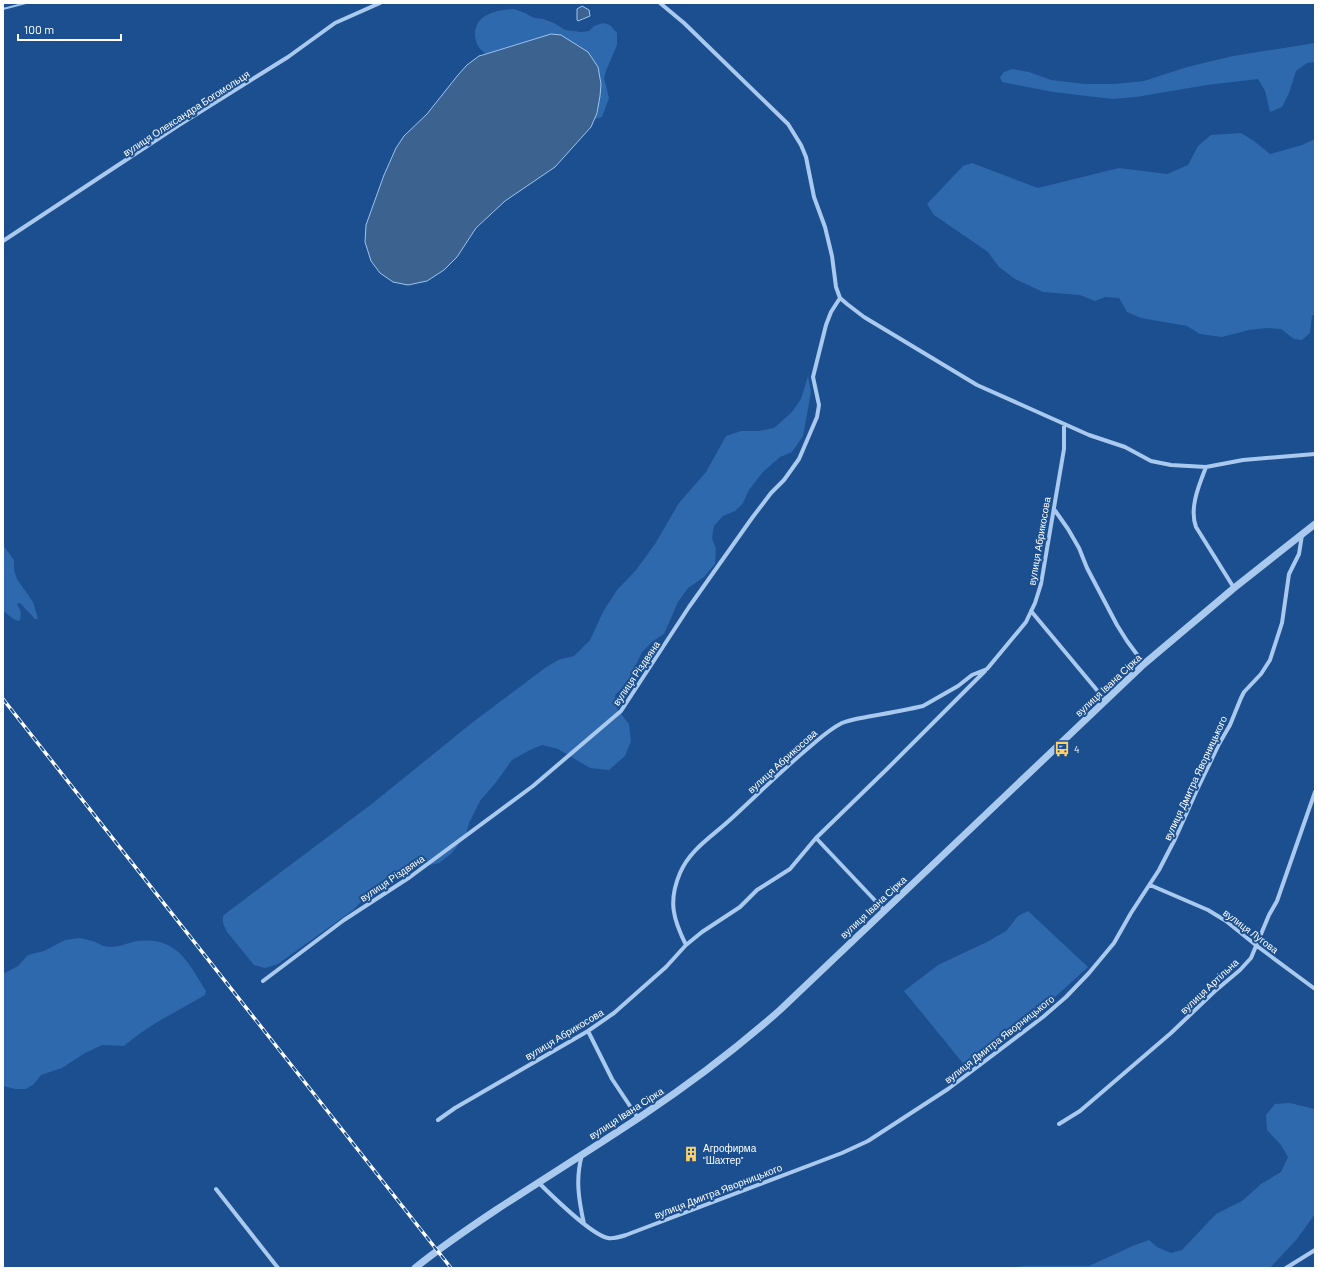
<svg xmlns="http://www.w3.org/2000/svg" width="1318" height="1271" viewBox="0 0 1318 1271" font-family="Barlow,sans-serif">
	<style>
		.green { fill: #2e69ad }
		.water { fill: #3c6290; stroke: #9cc4f0 }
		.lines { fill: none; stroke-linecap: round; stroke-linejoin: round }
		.stream { stroke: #9cc4f0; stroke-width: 2 }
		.minor { stroke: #a9c9ee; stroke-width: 4 }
		.tertiary { stroke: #a9c9ee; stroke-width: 7 }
		.rail-casing { stroke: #fff; stroke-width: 3.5 }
		.rail { stroke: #1b4f8f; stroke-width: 2; stroke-dasharray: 6; stroke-linecap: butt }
		.labels { text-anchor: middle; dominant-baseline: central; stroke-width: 4; stroke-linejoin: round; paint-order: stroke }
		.street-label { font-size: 10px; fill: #fff; stroke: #1b4f8f }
		.poi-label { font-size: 10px; fill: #fff; stroke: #1b4f8f; text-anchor: start }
	</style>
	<rect width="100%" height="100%" fill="#1b4f8f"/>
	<!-- green -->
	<path class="green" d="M514,9L525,13L534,18L543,19L554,23L565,30L581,32L589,31L594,26L603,23L610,25L617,33V45L606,71L604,78L609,98L602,117L595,119L601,84L516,44L486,54C479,49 476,44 475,36C474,14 497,10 514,9Z
		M1315,43V62L1307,63L1296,71L1289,93L1282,107L1270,112L1265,91L1258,79L1207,85L1136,97L1113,99L1053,92L1002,82L1000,77L1004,72L1012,69L1029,72L1051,80L1085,84H1114L1144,81L1187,67L1233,56Z
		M1241,133L1254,141L1270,154L1302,145L1315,139V314L1312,316L1310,333L1302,340L1294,339L1281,329L1267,328L1249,330L1222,337L1200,334L1187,326L1141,318L1127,312L1119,298L1105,297L1095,301L1080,295L1043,292L1015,279L999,267L988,252L934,215L927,204L963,166L972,163L1038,188L1119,168L1167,174L1188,165L1198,146L1211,135Z
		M808,376L811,392L803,436L792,452L780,457L763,472L749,490L743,503L735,511L723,516L714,526L712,538L716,549L715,564L704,577L688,588L678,602L664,634L653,641L642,652L628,682L615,695L617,709L629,724L631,741L625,756L609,770L590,768L558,749L542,745L530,750L512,760L497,781L480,801L469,823L466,834L452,853L439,863L417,868L387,880L372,891L353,910L278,964L265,968L254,965L227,932L223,923V916L229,911L373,803L473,722L545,668L558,660L574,656L590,640L603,612L617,590L636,570L655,544L679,503L706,472L726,436L741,431H759L774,428L792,412L801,399Z
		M3,545L14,560V570L17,579L33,602L38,619H35L20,603L17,604L21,612L20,621L15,620L3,611Z
		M1028,911L1088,967L1021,1028L966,1067L904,991L938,965L987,942L1006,931L1018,916Z
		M80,938C85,939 90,940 95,942C100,944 104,947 110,947C120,947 127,943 137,941C177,936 188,962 206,991L205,995C178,1011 148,1025 124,1046L102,1045L85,1053L62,1068L41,1075L34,1084L26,1089H15L3,1086V974L18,966L28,955L44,951L65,940Z
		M1290,1103L1315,1109V1214L1297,1239L1270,1268H1007L1024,1266H1089L1135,1245L1149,1240L1157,1247L1171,1253L1182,1250L1216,1214L1242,1201L1261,1184L1281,1172L1288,1157L1281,1145L1267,1130L1266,1115L1275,1104Z"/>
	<!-- water -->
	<path class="water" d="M582,6L589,10L590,16L578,21L577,20V9Z
		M551,34L561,35L588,52L598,67L601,84L600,96L597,113L591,127L555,167L505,201L476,228L457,257L444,270L427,281L408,285L393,282L380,273L371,261L365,242L366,225L384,175L396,148L404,136L427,114L458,75L467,65L479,56L486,54Z"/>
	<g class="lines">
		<!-- stream -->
		<path class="stream" d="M3,9L26,3"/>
		<!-- minor -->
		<path class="minor" d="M660,3L684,23L788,124L801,145L806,157L814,197L825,227L832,256L836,287L840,298L847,304L864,317L977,385L1089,435L1125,447L1151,461L1171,465L1206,467L1243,460L1315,454
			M3,241L179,125L288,57L335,23L380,3
			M1206,467C1199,485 1189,508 1196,527L1234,588
			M1054,509L1068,529L1079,548L1087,568L1117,625L1127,641L1144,664
			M1031,611L1106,701
			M816,838L884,910
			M1150,885L1208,910L1226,921L1257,946L1315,989
			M686,945C673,919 668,901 680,873C690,849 714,835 732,818C757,795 780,772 806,750C818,740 828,730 842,723C851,719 862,718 872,716C889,713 906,710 923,706L958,686L972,675L987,669L1026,622L1035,603L1041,584L1064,449V424
			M263,981L344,920L410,877L533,786L621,711L689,607L752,518L771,493L784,480L799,459L817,417L819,405L813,377L826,325L831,312L840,298
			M588,1031L612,1079L638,1118
			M438,1120L455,1108L588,1031L614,1013L666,967L686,945L702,932L740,907L757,890L790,869L816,838L888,768L985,671
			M1059,1124L1080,1111L1171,1033L1215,991L1240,970L1251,958L1269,915L1277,901L1315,792
			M582,1155C575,1179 579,1201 584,1224
			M538,1182C551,1195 592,1235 608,1238C614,1239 620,1237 626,1235L842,1153L868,1141L948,1089L1043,1017L1066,997L1089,973L1114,943L1131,913L1159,870L1175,839L1196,792L1219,744L1230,725L1241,698L1244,692L1261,674L1270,660L1282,623L1289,574L1299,554L1302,535
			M216,1189L278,1268
			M1286,1268L1315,1250"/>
		<!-- tertiary -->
		<path class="tertiary" d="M415,1268C441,1247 469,1228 496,1210C545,1178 595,1147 643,1115C691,1083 737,1048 780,1010L1144,664L1234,588L1315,524"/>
		<defs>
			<path id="rail" d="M3,699L451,1268"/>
		</defs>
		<!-- rail casing -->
		<use href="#rail" class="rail-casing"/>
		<!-- rail -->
		<use href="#rail" class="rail"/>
	</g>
	<!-- icons -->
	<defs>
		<symbol id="bus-bare" viewBox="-9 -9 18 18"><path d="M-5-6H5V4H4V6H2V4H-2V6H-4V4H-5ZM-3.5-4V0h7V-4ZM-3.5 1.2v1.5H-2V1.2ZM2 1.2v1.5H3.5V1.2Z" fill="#ffd166" stroke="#1b4f8f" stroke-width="2.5" paint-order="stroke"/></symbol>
		<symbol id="building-bare" viewBox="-9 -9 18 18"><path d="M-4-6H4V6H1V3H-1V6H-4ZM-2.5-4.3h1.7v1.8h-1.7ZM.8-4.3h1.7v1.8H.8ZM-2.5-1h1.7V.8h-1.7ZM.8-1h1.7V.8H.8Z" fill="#ffd166" stroke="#1b4f8f" stroke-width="2.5" paint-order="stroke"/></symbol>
	</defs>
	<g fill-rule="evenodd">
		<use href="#bus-bare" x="1051" y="738" width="22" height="22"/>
		<use href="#building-bare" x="680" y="1143" width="22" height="22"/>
	</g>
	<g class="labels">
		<!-- street labels -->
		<g class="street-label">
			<text transform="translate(186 113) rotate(-33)">вулиця Олександра Богомольця</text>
			<text transform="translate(1039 541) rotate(-80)">вулиця Абрикосова</text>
			<text transform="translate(636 673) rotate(-56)">вулиця Різдвяна</text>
			<text transform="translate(1108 685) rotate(-43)">вулиця Івана Сірка</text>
			<text transform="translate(782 761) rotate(-42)">вулиця Абрикосова</text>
			<text transform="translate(1195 778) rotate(-65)">вулиця Дмитра Яворницького</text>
			<text transform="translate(392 878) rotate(-34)">вулиця Різдвяна</text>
			<text transform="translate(873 907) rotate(-43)">вулиця Івана Сірка</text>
			<text transform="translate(1251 931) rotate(37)">вулиця Лугова</text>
			<text transform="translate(1209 986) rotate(-43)">вулиця Артільна</text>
			<text transform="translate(564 1034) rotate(-31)">вулиця Абрикосова</text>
			<text transform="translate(999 1039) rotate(-38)">вулиця Дмитра Яворницького</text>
			<text transform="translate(626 1113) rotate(-33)">вулиця Івана Сірка</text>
			<text transform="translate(718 1191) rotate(-21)">вулиця Дмитра Яворницького</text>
		</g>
		<!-- poi labels -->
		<g class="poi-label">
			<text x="1074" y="749">4</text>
			<text x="703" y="1148">Агрофирма<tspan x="703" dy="12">"Шахтер"</tspan></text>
		</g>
	</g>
	<!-- border -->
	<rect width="1318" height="1271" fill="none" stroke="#ffffff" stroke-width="8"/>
	<!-- scale -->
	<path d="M18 34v6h103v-6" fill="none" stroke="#ffffff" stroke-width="2"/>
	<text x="24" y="34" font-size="12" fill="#ffffff" stroke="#1b4f8f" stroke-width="3" paint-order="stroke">100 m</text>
</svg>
